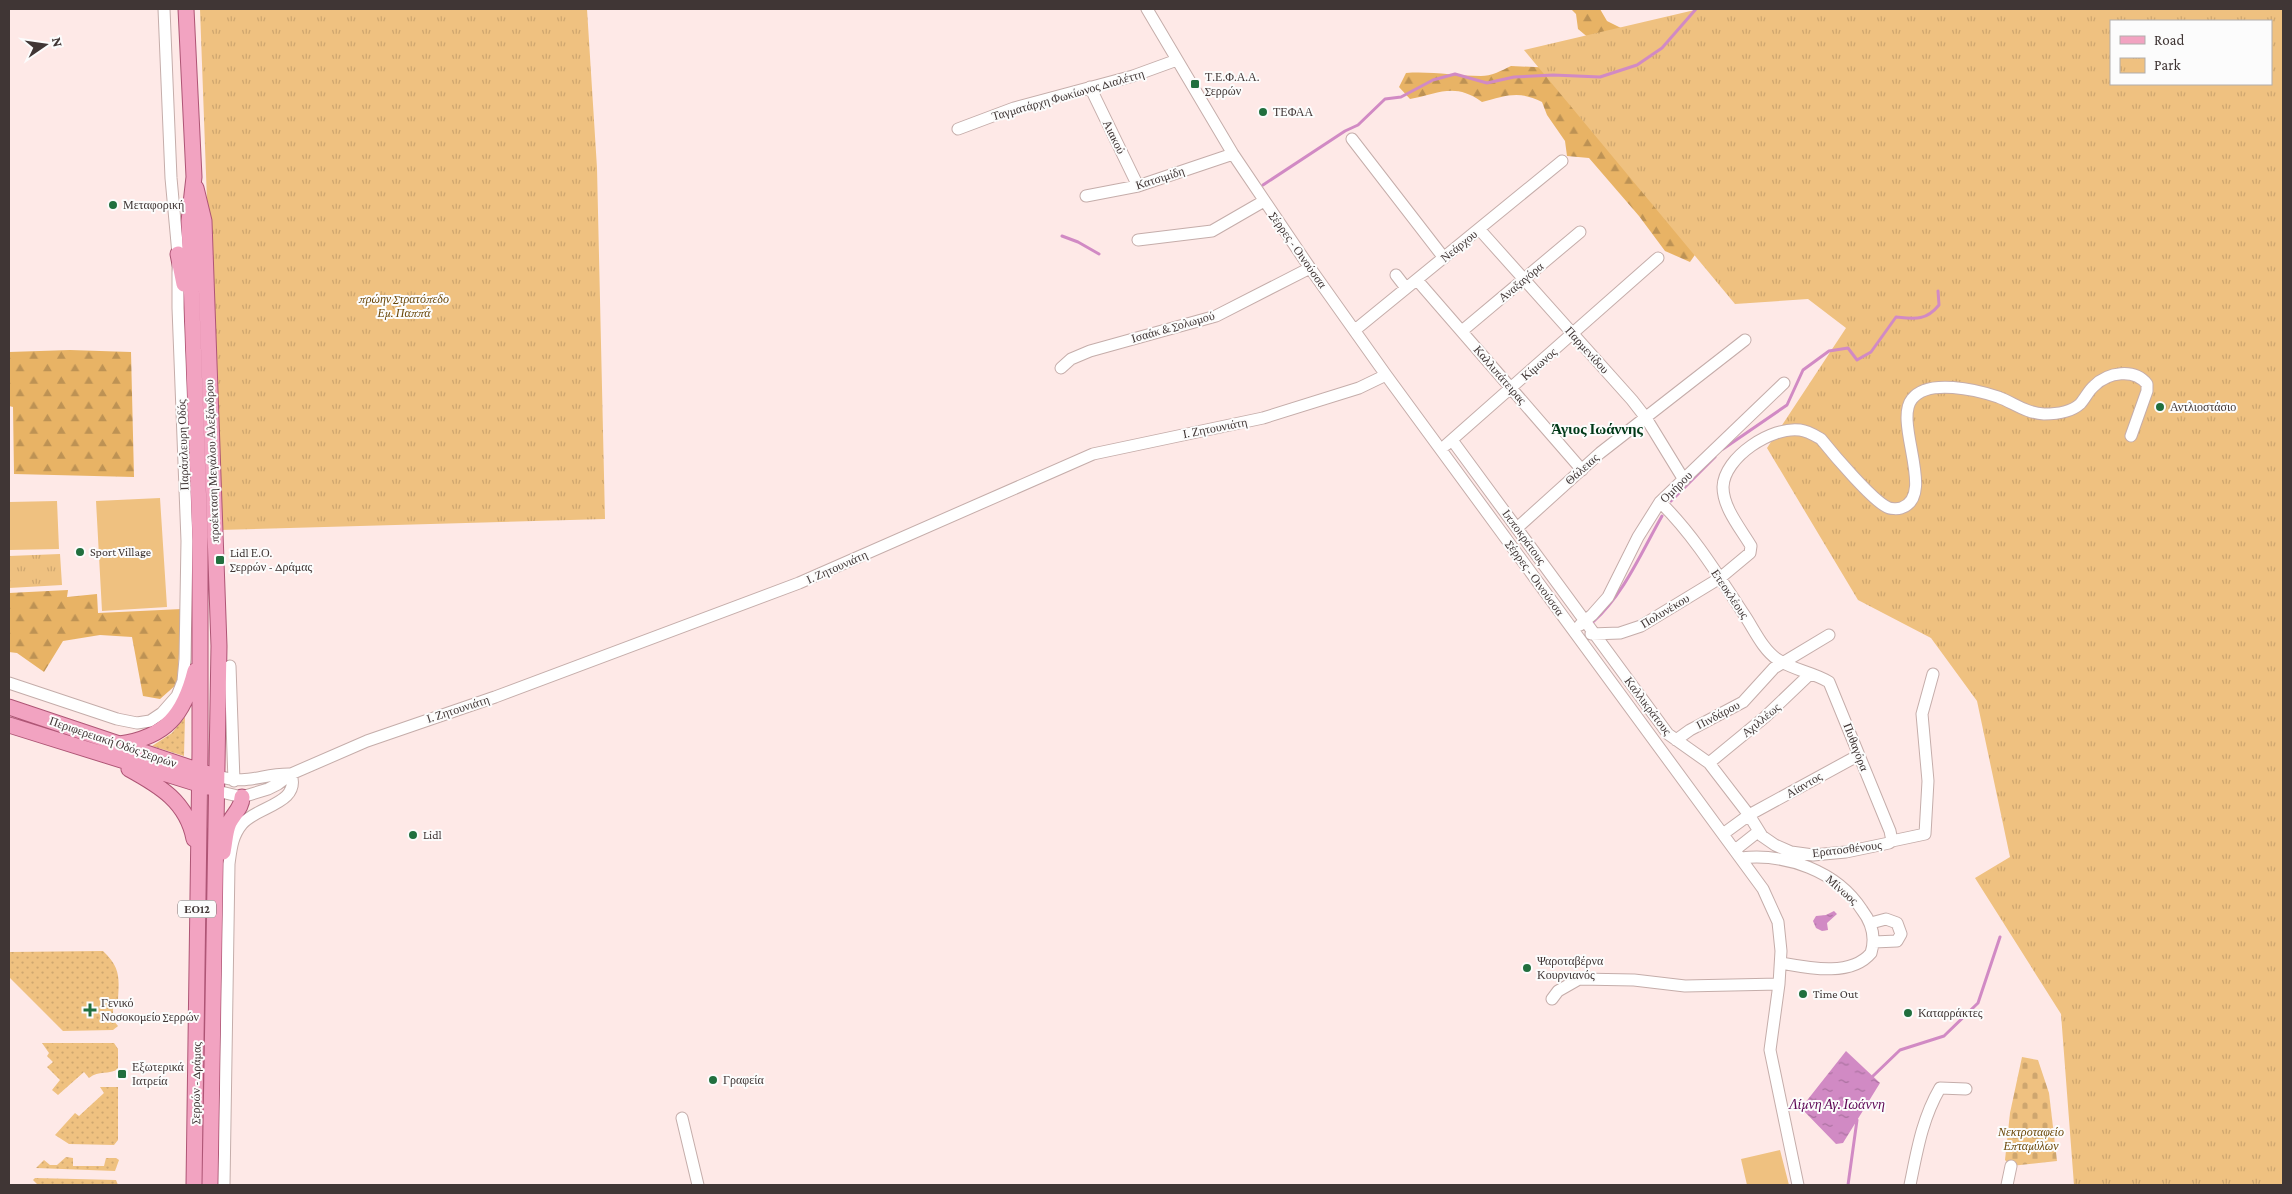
<svg xmlns="http://www.w3.org/2000/svg" width="2292" height="1194" viewBox="0 0 2292 1194" font-family="'Crimson Pro',serif">
	<style>
		.grass { fill: url(#grass-dots) }
		.forest { fill: url(#forest-firs) }
		.cemetery { fill: url(#cemetery-stones) }
		.park { fill: url(#park-tufts); fill-rule: evenodd }
		.pitch { fill: #efc180 }
		.water { fill: url(#water-ripples) }
		.lines { fill: none; stroke-linecap: round; stroke-linejoin: round }
		.stream { stroke: #d18ac4; stroke-width: 3 }
		.minor-casing { stroke: #c5adaa; stroke-width: 13 }
		.major-casing { stroke: #ae5575; stroke-width: 17 }
		.minor { stroke: #fff; stroke-width: 11 }
		.major { stroke: #f2a3c1; stroke-width: 15 }
		.poi-dot { fill: #216f3e; stroke: #fcfcfc; stroke-width: 2 }
		.labels { text-anchor: middle; dominant-baseline: central; stroke-width: 4; stroke-linejoin: round; paint-order: stroke }
		.shield { fill: #fcfcfc; stroke: #787171; stroke-width: 1 }
		.shield-label { font-size: 11px; font-weight: bold; fill: #403635 }
		.poi-label { font-size: 12px; fill: #403635; stroke: #fcfcfc; text-anchor: start }
		.street-label { font-size: 12px; fill: #403635; stroke: #fcfcfc }
		.park-label { font-size: 12px; font-style: italic; fill: #6a4708; stroke: #fcfcfc }
		.water-label { font-size: 14px; font-style: italic; fill: #5e0755; stroke: #fcfcfc }
		.quarter-label { font-size: 15px; font-weight: bold; fill: #003918; stroke: #fcfcfc }
	</style>
	<defs>
		<pattern id="grass-dots" width="8" height="8" patternUnits="userSpaceOnUse" patternTransform="scale(1.25)"><rect width="8" height="8" fill="#efc180"/><path d="M2 2h.1M6 6h.1" fill="none" stroke="#cea66f" stroke-width="1.8" stroke-linecap="round"/></pattern>
		<pattern id="forest-firs" width="22" height="20" patternUnits="userSpaceOnUse" patternTransform="scale(1.25)"><rect width="22" height="20" fill="#e8b365"/><path d="M5 1l3.5 6h-7zM16 11l3.5 6h-7z" fill="#bd9254"/></pattern>
		<pattern id="cemetery-stones" width="16" height="16" patternUnits="userSpaceOnUse" patternTransform="scale(1.25)"><rect width="16" height="16" fill="#efc180"/><path d="M2 7V4a2 2 0 0 1 4 0v3zM10 15v-3a2 2 0 0 1 4 0v3z" fill="#cea66f"/></pattern>
		<pattern id="park-tufts" width="24" height="20" patternUnits="userSpaceOnUse" patternTransform="scale(1.25)"><rect width="24" height="20" fill="#efc180"/><path d="M3 7l-1-3M5 7V3M7 7l1-3M15 17l-1-3M17 17v-4M19 17l1-3" fill="none" stroke="#cea66f"/></pattern>
		<pattern id="water-ripples" width="26" height="14" patternUnits="userSpaceOnUse" patternTransform="scale(1.25)"><rect width="26" height="14" fill="#d18ac4"/><path d="M2 4q2-2 4 0t4 0M15 11q2-2 4 0t4 0" fill="none" stroke="#ab72a0"/></pattern>
	</defs>
	<rect width="100%" height="100%" fill="#fee9e7"/>
	<!-- grass -->
	<path class="grass" d="M185,717L184,756L152,746L172,733Z
		M103,951C121,968 119,978 118,1000L113,1004V1020L118,1026L113,1030L63,1031L9,977V952Z
		M42,1043H114L118,1049V1069C109,1075 99,1070 89,1078L84,1072L58,1095L52,1090L60,1080L47,1067L53,1062L47,1056L49,1053Z
		M100,1087H118V1140L114,1145L69,1144L55,1135L75,1113L79,1116L104,1093Z
		M66,1157L73,1158V1166H104L106,1158H116L119,1160L115,1171L36,1168L44,1160L50,1165H57Z
		M35,1178L116,1180L118,1185H38L33,1180Z"/>
	<!-- forest -->
	<path class="forest" d="M1571,9H1600L1607,21L1621,28L1590,39L1578,29L1576,14Z
		M1511,66L1557,68L1699,249L1690,262L1665,251L1639,216L1589,158L1567,156L1565,141L1547,115L1542,102C1519,90 1505,96 1482,102C1454,82 1439,94 1410,99L1399,87L1406,73C1431,71 1455,76 1481,76C1491,76 1501,71 1511,66Z
		M70,350L131,352L134,477L14,474L13,407L9,406V352Z
		M68,590L67,597L97,594L98,613L182,609L177,684L160,699L143,696L132,637L100,635L63,641L44,672L17,653L9,652V593Z"/>
	<!-- cemetery -->
	<path class="cemetery" d="M2022,1057L2038,1060L2049,1093L2057,1161L2011,1166L2005,1160L2010,1113Z"/>
	<!-- park -->
	<path class="park" d="M200,9H587L597,168L605,519L219,530Z
		M1699,9H2283V1185H2074L2061,1014L1975,878L2010,857L1977,701L1931,638L1858,600L1767,448L1846,328L1808,299L1735,304L1524,50ZM2111,21H2271V84H2111Z
		M60,554L62,585L9,588V556Z"/>
	<!-- pitch -->
	<path class="pitch" d="M160,498L167,607L102,611L96,501Z
		M57,501L59,549L9,550V502Z
		M1780,1150L1789,1185H1747L1741,1159Z"/>
	<!-- water -->
	<path class="water" d="M1834,911L1837,914L1827,923L1828,930L1822,931L1816,928L1813,921L1816,916L1826,915Z
		M1846,1051L1880,1083L1843,1143L1836,1144L1801,1108Z"/>
	<g class="lines">
		<!-- stream -->
		<path class="stream" d="M1263,185L1345,131L1358,125L1385,99L1401,97L1433,80L1455,74L1487,83L1514,77L1553,75L1600,77L1637,65L1662,48L1696,9
			M1062,236L1078,242L1099,254
			M1723,449L1787,405L1803,370L1829,351L1848,348L1857,360L1871,352L1896,317C1915,319 1926,321 1939,305L1938,291
			M1671,501L1715,457
			M1593,622C1624,594 1641,553 1662,516
			M1873,1076L1900,1050L1944,1036L1978,1003L2000,937
			M1848,1185L1857,1120"/>
		<defs>
			<path id="minor" d="M1147,9L1233,154L1310,268L1386,375L1763,889L1778,922L1781,951L1779,984L1770,1050L1798,1185
				M1090,87L1138,186
				M958,129L1014,108L1133,76L1177,60
				M1352,139L1444,258
				M1086,196L1138,186L1233,154
				M1479,229L1632,400L1646,418L1684,480
				M1138,240L1212,231L1264,201
				M1396,275L1406,288
				M1417,280L1582,470
				M1355,330L1562,161
				M1462,331L1580,232
				M1061,368L1071,359L1090,351L1216,316L1310,268
				M1452,440L1668,734L1709,763L1749,815L1762,836L1775,845L1791,852L1813,855L1846,852L1889,843L1892,841L1890,831L1829,682C1813,672 1792,670 1777,659C1762,649 1753,627 1743,613C1718,575 1693,534 1660,502
				M1446,445L1658,258
				M1517,528L1600,453L1745,340
				M1580,625L1592,615L1608,597L1638,537L1660,502L1784,383
				M1591,634L1620,633L1641,626L1720,578L1750,553L1751,546C1741,529 1723,508 1723,487C1724,457 1772,426 1800,430C1808,431 1814,435 1821,439C1833,454 1872,500 1887,507C1890,509 1898,509 1901,508C1937,497 1893,422 1912,399C1928,378 1977,390 1998,397C2014,403 2026,413 2044,414C2056,414 2070,413 2080,404C2085,399 2088,391 2094,386C2108,372 2134,368 2147,384V391L2131,436
				M230,666L234,781
				M9,683L117,719L137,723L150,721L162,713L177,696L183,681L185,659L187,541L178,308V254L171,178L164,9
				M1676,740L1690,730L1743,702L1774,668L1829,635
				M1709,763L1765,717L1810,674
				M218,776C248,786 262,773 291,774
				M217,791L242,797L268,789L278,784L291,774L367,741L495,697L799,583L1093,454L1263,418L1359,388L1386,375
				M1723,834L1749,815L1859,755
				M1892,841L1925,834L1928,781L1922,714L1933,674
				M1735,850L1759,831
				M1741,858C1786,853 1837,871 1862,910C1872,923 1876,937 1871,953C1851,977 1809,968 1781,963
				M1871,923L1886,919L1897,923L1901,934L1897,941L1874,942
				M1552,999L1558,991L1579,979L1634,980L1685,986L1779,984
				M682,1118L698,1185
				M224,1185L229,864C231,849 232,836 242,824C257,806 301,804 291,774
				M1910,1185C1917,1151 1922,1119 1940,1088L1966,1089
				M2007,1185L2011,1166"/>
			<path id="major" d="M186,9L194,177L189,221L200,537V751L194,1185
				M196,188L204,221L219,646L210,1185
				M178,254L184,284
				M9,707L209,774
				M9,725L208,787
				M120,744C166,737 184,715 195,671
				M129,769C160,786 187,802 194,839
				M223,852C225,843 225,832 229,823C234,813 242,808 242,797"/>
		</defs>
		<!-- minor casing -->
		<use href="#minor" class="minor-casing"/>
		<!-- major casing -->
		<use href="#major" class="major-casing"/>
		<!-- minor -->
		<use href="#minor" class="minor"/>
		<!-- major -->
		<use href="#major" class="major"/>
	</g>
	<!-- markers -->
	<g class="poi-dot">
		<rect x="1190" y="79" width="10" height="10" rx="2.5"/>
		<circle cx="1263" cy="112" r="5"/>
		<circle cx="113" cy="205" r="5"/>
		<circle cx="2160" cy="407" r="5"/>
		<circle cx="80" cy="552" r="5"/>
		<rect x="215" y="555" width="10" height="10" rx="2.5"/>
		<circle cx="413" cy="835" r="5"/>
		<circle cx="1527" cy="968" r="5"/>
		<circle cx="1803" cy="994" r="5"/>
		<path d="M87.5 1002.5h5v5h5v5h-5v5h-5v-5h-5v-5h5z"/>
		<circle cx="1908" cy="1013" r="5"/>
		<rect x="117" y="1069" width="10" height="10" rx="2.5"/>
		<circle cx="713" cy="1080" r="5"/>
	</g>
	<g class="labels">
		<!-- shield labels -->
		<rect class="shield" x="178" y="900.5" width="38" height="17" rx="4"/>
		<g class="shield-label">
			<text x="197" y="909">ΕΟ12</text>
		</g>
		<!-- poi labels -->
		<g class="poi-label">
			<text x="1205" y="77">Τ.Ε.Φ.Α.Α.<tspan x="1205" dy="14">Σερρών</tspan></text>
			<text x="1273" y="112">ΤΕΦΑΑ</text>
			<text x="123" y="205">Μεταφορική</text>
			<text x="2170" y="407">Αντλιοστάσιο</text>
			<text x="90" y="552">Sport Village</text>
			<text x="230" y="553">Lidl Ε.Ο.<tspan x="230" dy="14">Σερρών - Δράμας</tspan></text>
			<text x="423" y="835">Lidl</text>
			<text x="1537" y="961">Ψαροταβέρνα<tspan x="1537" dy="14">Κουρνιανός</tspan></text>
			<text x="1813" y="994">Time Out</text>
			<text x="101" y="1003">Γενικό<tspan x="101" dy="14">Νοσοκομείο Σερρών</tspan></text>
			<text x="1918" y="1013">Καταρράκτες</text>
			<text x="132" y="1067">Εξωτερικά<tspan x="132" dy="14">Ιατρεία</tspan></text>
			<text x="723" y="1080">Γραφεία</text>
		</g>
		<!-- street labels -->
		<g class="street-label">
			<text transform="translate(1068 95) rotate(-16)">Ταγματάρχη Φωκίωνος Διαλέττη</text>
			<text transform="translate(1114 137) rotate(64)">Αιακού</text>
			<text transform="translate(1160 178) rotate(-18)">Κατσιμίδη</text>
			<text transform="translate(1459 246) rotate(-39)">Νεάρχου</text>
			<text transform="translate(1298 250) rotate(55)">Σέρρες - Οινούσσα</text>
			<text transform="translate(1521 282) rotate(-40)">Αναξαγόρα</text>
			<text transform="translate(1173 327) rotate(-16)">Ισαάκ &amp; Σολωμού</text>
			<text transform="translate(1587 350) rotate(48)">Παρμενίδου</text>
			<text transform="translate(1539 364) rotate(-41)">Κίμωνος</text>
			<text transform="translate(1500 375) rotate(49)">Καλλιπάτειρας</text>
			<text transform="translate(1215 428) rotate(-11)">Ι. Ζητουνιάτη</text>
			<text transform="translate(183 445) rotate(-92)">Παράπλευρη Οδός</text>
			<text transform="translate(212 461) rotate(-92)">προέκταση Μεγάλου Αλεξάνδρου</text>
			<text transform="translate(1582 469) rotate(-42)">Θάλειας</text>
			<text transform="translate(1676 487) rotate(-44)">Ομήρου</text>
			<text transform="translate(1524 537) rotate(54)">Ιπποκράτους</text>
			<text transform="translate(837 567) rotate(-24)">Ι. Ζητουνιάτη</text>
			<text transform="translate(1535 578) rotate(54)">Σέρρες - Οινούσσα</text>
			<text transform="translate(1730 594) rotate(56)">Ετεοκλέους</text>
			<text transform="translate(1665 611) rotate(-31)">Πολυνέκου</text>
			<text transform="translate(1648 706) rotate(53)">Καλλικράτους</text>
			<text transform="translate(458 709) rotate(-18)">Ι. Ζητουνιάτη</text>
			<text transform="translate(1718 715) rotate(-28)">Πινδάρου</text>
			<text transform="translate(1761 720) rotate(-40)">Αχιλλέως</text>
			<text transform="translate(113 742) rotate(19)">Περιφερειακή Οδός Σερρών</text>
			<text transform="translate(1856 747) rotate(69)">Πυθαγόρα</text>
			<text transform="translate(1804 785) rotate(-30)">Αίαντος</text>
			<text transform="translate(1847 849) rotate(-7)">Ερατοσθένους</text>
			<text transform="translate(1842 890) rotate(41)">Μίνωος</text>
			<text transform="translate(196 1083) rotate(-89)">Σερρών - Δράμας</text>
		</g>
		<!-- park labels -->
		<g class="park-label">
			<text x="404" y="299">πρώην Στρατόπεδο<tspan x="404" dy="14">Εμ. Παππά</tspan></text>
			<text x="2031" y="1132">Νεκτροταφείο<tspan x="2031" dy="14">Επταμύλων</tspan></text>
		</g>
		<!-- water labels -->
		<g class="water-label">
			<text x="1837" y="1104">Λίμνη Αγ. Ιωάννη</text>
		</g>
		<!-- quarter labels -->
		<g class="quarter-label">
			<text x="1597" y="429">Άγιος Ιωάννης</text>
		</g>
	</g>
	<!-- border -->
	<rect width="2292" height="1194" fill="none" stroke="#403635" stroke-width="20"/>
	<!-- legend -->
	<rect x="2110" y="20" width="162" height="65" fill="#fcfcfc" stroke="#b1adac"/>
	<rect x="2120" y="36" width="25" height="8" fill="#f2a3c1" stroke="#b1adac"/>
	<text x="2154" y="45" font-size="15" fill="#403635">Road</text>
	<rect x="2120" y="58" width="25" height="15" fill="url(#park-tufts)" stroke="#b1adac"/>
	<text x="2154" y="70" font-size="15" fill="#403635">Park</text>
	<!-- north arrow -->
	<g transform="translate(45 45) rotate(77)" stroke="#fcfcfc" stroke-width="4" paint-order="stroke">
	<path d="M0-4L9 19L0 12L-9 19Z" fill="#403635"/>
	<text y="-8" font-size="14" font-weight="bold" text-anchor="middle" fill="#403635">N</text>
	</g>
</svg>
